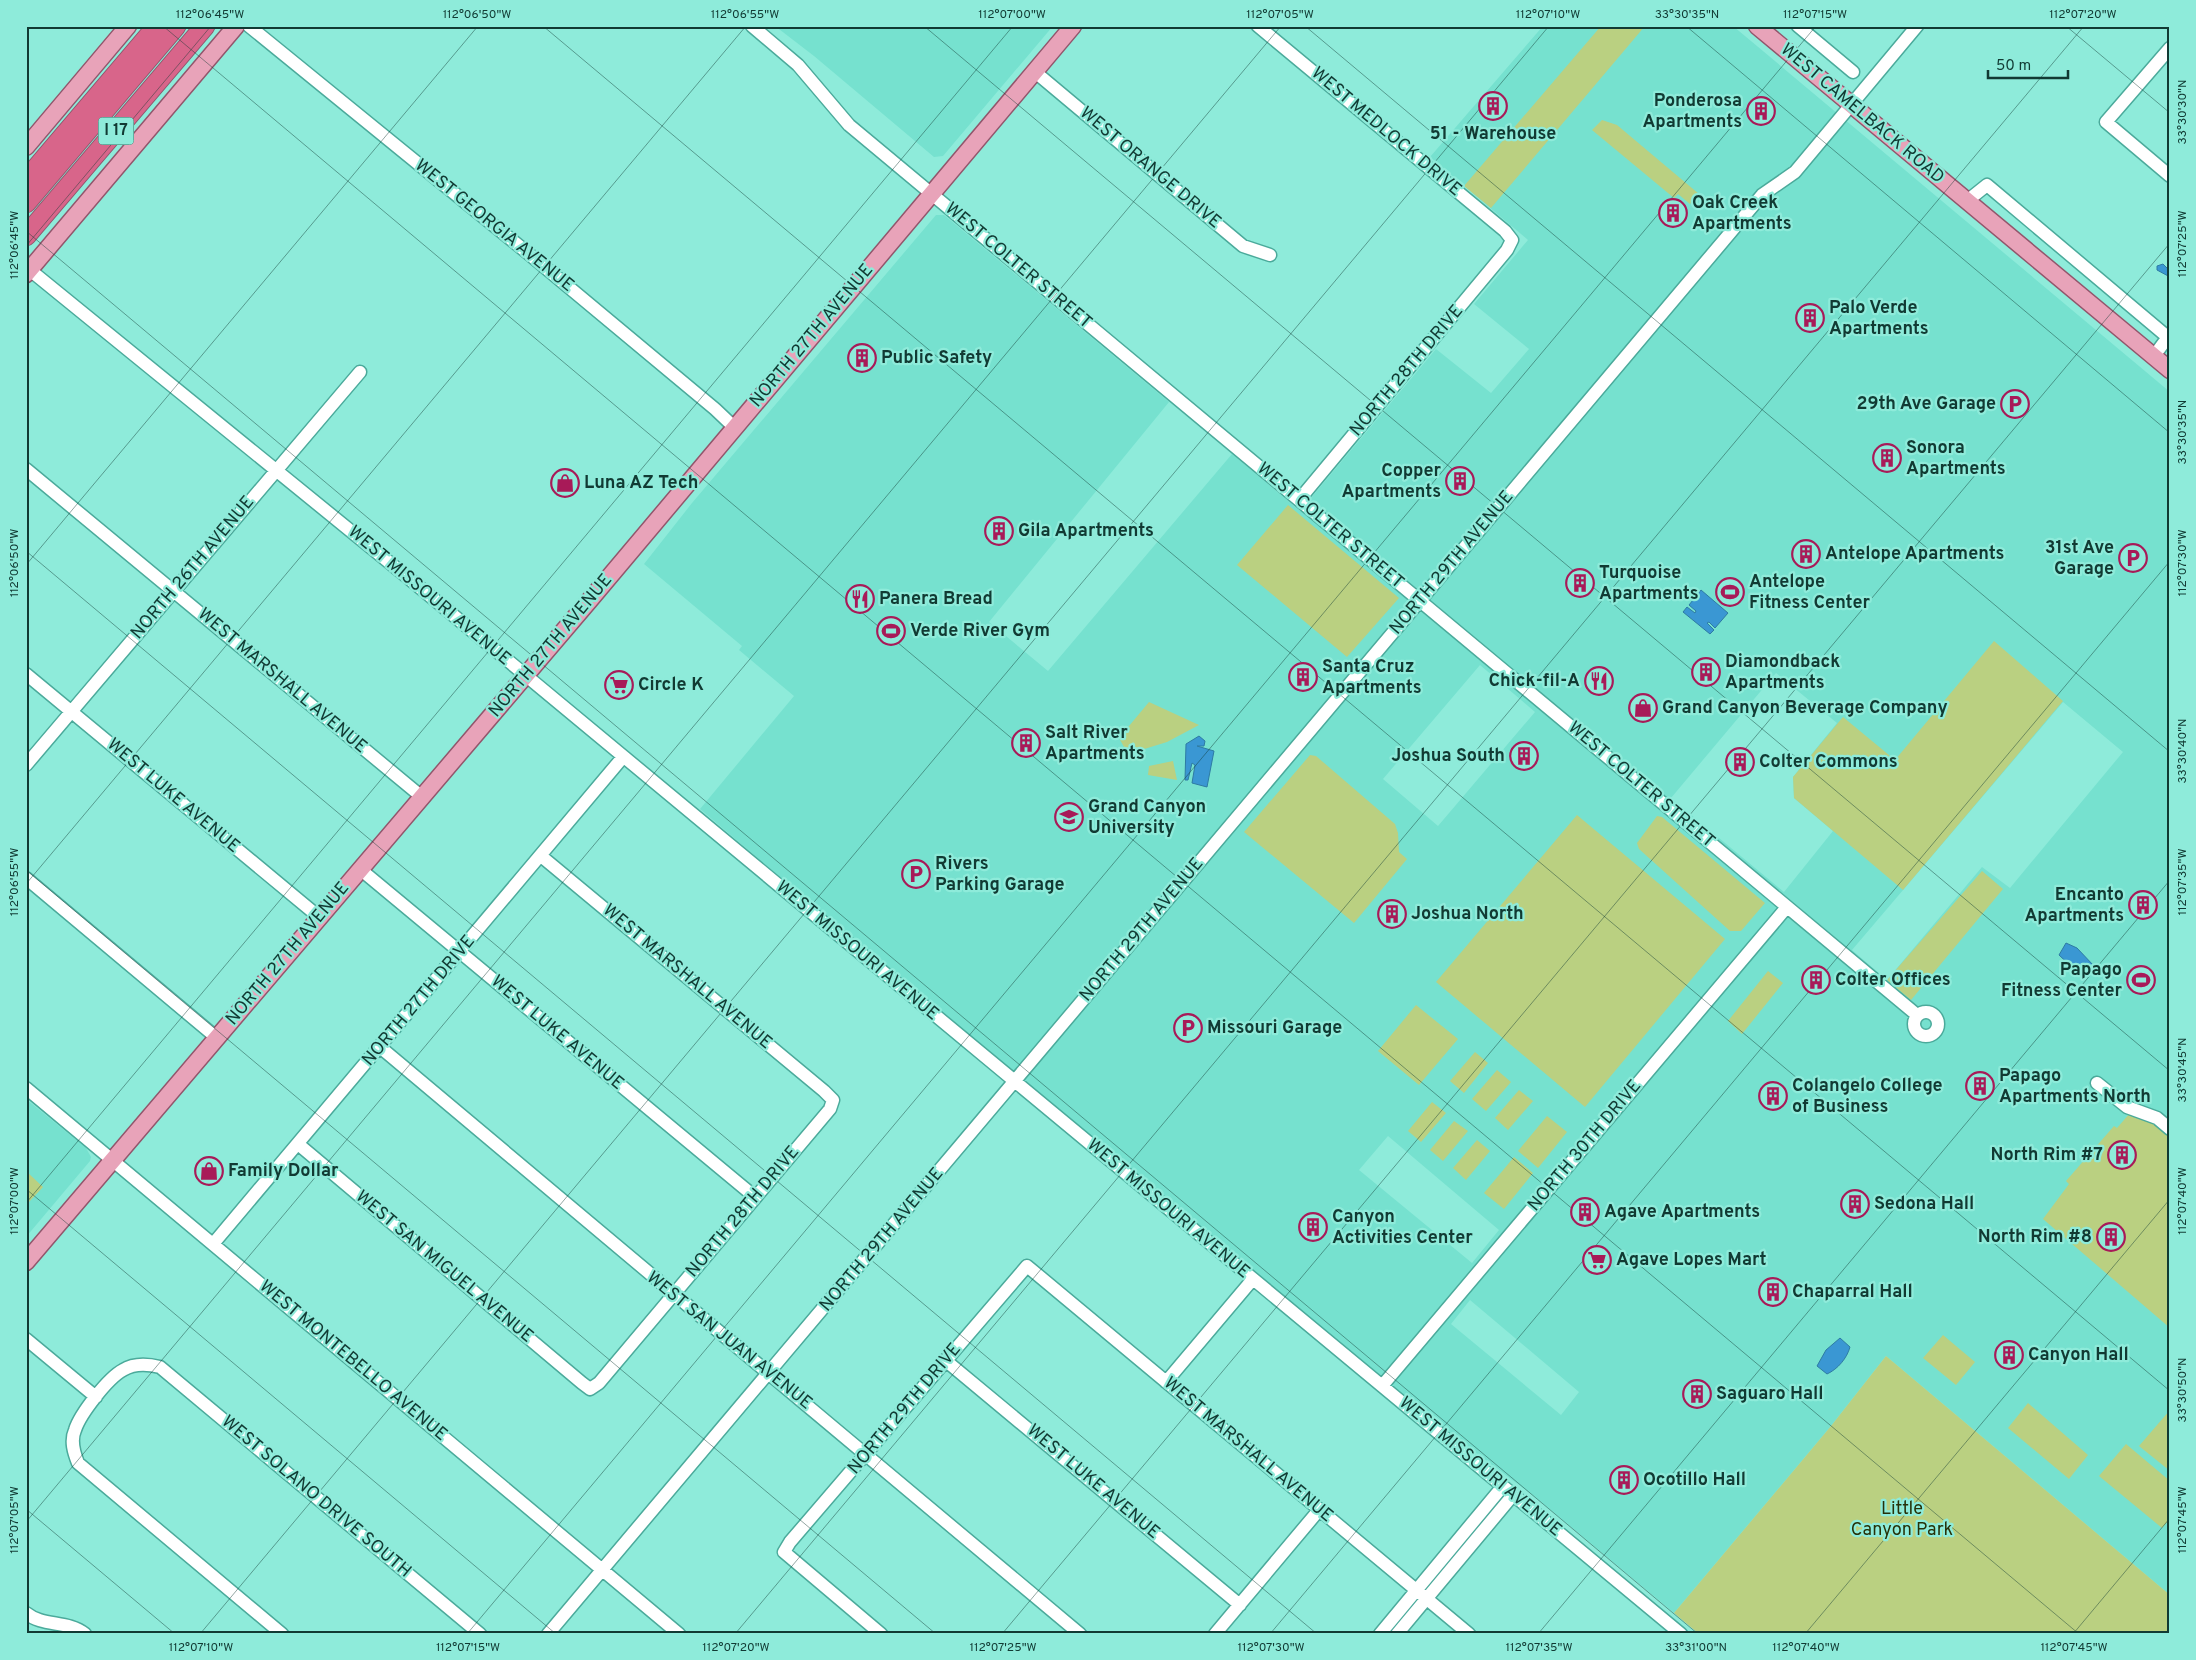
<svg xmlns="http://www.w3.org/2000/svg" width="2196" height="1660" viewBox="0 0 2196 1660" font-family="Overpass,sans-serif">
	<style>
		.built { fill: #76e1cf; fill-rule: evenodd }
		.green { fill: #bad081 }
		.water { fill: #3a97d3; stroke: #2e7ba3 }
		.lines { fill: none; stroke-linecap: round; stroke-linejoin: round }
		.minor-casing { stroke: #4baa9b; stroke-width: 15 }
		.major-casing { stroke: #92566c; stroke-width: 19 }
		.highway-casing { stroke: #92566c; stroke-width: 21 }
		.minor { stroke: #fff; stroke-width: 12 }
		.major { stroke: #e8a3b9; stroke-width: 16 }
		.highway { stroke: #d8658a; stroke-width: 19 }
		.ticks { fill: none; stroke: #113a33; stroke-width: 1; stroke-opacity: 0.45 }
		.labels { text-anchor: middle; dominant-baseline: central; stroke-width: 4.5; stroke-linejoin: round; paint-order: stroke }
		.shield { fill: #8eebda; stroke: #366f65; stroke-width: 1 }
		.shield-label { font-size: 16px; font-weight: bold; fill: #113a33 }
		.poi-label { font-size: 18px; font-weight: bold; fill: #113a33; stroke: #8eebda; text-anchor: start }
		.street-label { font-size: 18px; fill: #113a33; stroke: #8eebda }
		.park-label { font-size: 18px; fill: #273108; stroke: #8eebda }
		.neatline { fill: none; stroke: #113a33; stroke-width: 2 }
		.ticks-label { font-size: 12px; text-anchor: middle; fill: #113a33 }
	</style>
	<rect width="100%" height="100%" fill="#8eebda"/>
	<!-- built -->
	<path class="built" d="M775,26H1053L943,156L934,157L814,56Z
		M1543,26H1733L2170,392V1595L1886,1356L1831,1426L1674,1613L1535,1497L1433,1421L945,1017L700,809L794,696L739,650L742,646L644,564L692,503L936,215H944L1169,402L989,622L1048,671L1232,454L1300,511L1436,349L1491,393L1529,349L1474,304L1528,240L1430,157ZM1480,665L1535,712L1438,826L1383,779ZM1776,673L1837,723L1793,777L1794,798L1833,831L1784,892L1671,798ZM2063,702L2123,752L2010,888L1982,867L1887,980L1852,950ZM1388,1136L1499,1230L1472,1263L1359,1170ZM1470,1300L1579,1392L1561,1415L1451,1324Z
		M26,1099L86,1148L91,1157L90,1161L26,1237Z"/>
	<!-- green -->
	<path class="green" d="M1601,26H1645L1491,208L1464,186Z
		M1602,120L1617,125L1699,194L1690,204L1678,194L1674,198L1592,130Z
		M1288,505L1399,598L1347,657L1237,565Z
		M1994,641L2063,701L1903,890L1794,798L1793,777L1843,717L1895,760Z
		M1149,702L1199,725L1167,742L1128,754L1119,738Z
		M1310,755L1316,756L1395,824L1398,833L1399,852L1407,859L1354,923L1244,832Z
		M1173,761L1177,780L1148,775L1149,766Z
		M1577,815L1725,939L1585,1107L1436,982Z
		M1657,816L1662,817L1765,903L1741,931H1730L1639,849L1637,843Z
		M1982,871L2003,889L1911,1000L1887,980Z
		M1768,971L1783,983L1742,1034L1728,1021Z
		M1416,1005L1458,1039L1419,1085L1378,1051Z
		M1475,1052L1488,1063L1464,1093L1450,1081Z
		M1497,1070L1511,1082L1486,1111L1472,1099Z
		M1519,1090L1533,1101L1508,1130L1495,1118Z
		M1432,1102L1446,1113L1421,1142L1408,1131Z
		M2130,1113L2154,1120L2170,1135V1328L2043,1219L2069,1184L2066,1181L2114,1126L2117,1128Z
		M1547,1116L1567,1132L1538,1168L1518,1151Z
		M1454,1121L1468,1131L1443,1161L1430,1150Z
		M1477,1140L1490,1151L1466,1180L1453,1168Z
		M1514,1157L1533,1173L1504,1209L1484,1193Z
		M26,1171L43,1187L29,1202L26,1199Z
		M1943,1335L1975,1362L1956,1385L1923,1358Z
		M1886,1356L2170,1595V1634H1699L1674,1613L1831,1426Z
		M2028,1403L2088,1455L2069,1479L2008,1428Z
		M2170,1410V1471L2139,1446Z
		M2126,1444L2170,1481V1519L2162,1528L2099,1476Z"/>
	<!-- water -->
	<path class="water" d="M2163,264L2170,271V277L2157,270V266Z
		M1701,590L1728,613L1715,628L1709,622L1707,623L1714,630L1710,634L1683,612L1687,607L1695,613L1696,611L1689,605Z
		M1199,736L1205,741L1204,746H1197L1214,751L1207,787L1192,783L1195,765L1192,763L1188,780H1185L1186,744Z
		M2066,943L2077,948L2094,966L2086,975L2075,970L2059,955Z
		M1840,1338L1850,1347C1847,1358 1838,1369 1827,1374L1817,1366L1826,1350Z"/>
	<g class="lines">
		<defs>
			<path id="minor" d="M249,26L529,254L715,409L735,428
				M752,26L798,65L849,125L1917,1015
				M1258,26L1505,231L1512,240L1507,250L1299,500
				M1798,26L1853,72
				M2170,48L2106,122L2170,176
				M1034,71L1243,246L1270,255
				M1967,201L1987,185L2170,339
				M30,270L406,576L1681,1634
				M2154,356L2168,337
				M26,469L422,797
				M26,674L319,917
				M26,765L360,372
				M360,869L755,1197
				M26,878L217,1038
				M1914 1024a12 12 0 1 1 24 0a12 12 0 1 1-24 0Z
				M380,1047C612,1244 847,1438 1080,1634
				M2097,1083L2127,1107L2157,1118L2170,1129
				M26,1088L679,1634
				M298,1144L582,1383L590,1389L599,1383L830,1109L833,1100L824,1091L541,856
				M213,1244L623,757
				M26,1339L96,1397
				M945,1360L1240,1605
				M1166,1382L1253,1279
				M1382,1386L1787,907
				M26,1613C43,1627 67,1620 85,1634
				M282,1634L78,1463C74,1453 70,1441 75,1430C80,1414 108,1378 123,1370C134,1363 148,1364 160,1367L480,1634
				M548,1634C946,1163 1343,691 1741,220L1762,195L1795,172L1917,26
				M881,1634L784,1552L790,1542L1027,1266L1469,1634
				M1215,1634L1319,1510
				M1380,1634L1503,1486
				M1397,1634L1513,1495"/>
			<path id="major" d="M1757,26L2170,370
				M26,147L128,26
				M26,274L236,26
				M26,1262L589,601L1073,26"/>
			<path id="highway" d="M26,180L157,26
				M26,203L176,26
				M26,236L205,26"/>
		</defs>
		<!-- minor casing -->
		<use href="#minor" class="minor-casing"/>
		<!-- major casing -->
		<use href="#major" class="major-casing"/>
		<!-- highway casing -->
		<use href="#highway" class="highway-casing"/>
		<!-- minor -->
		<use href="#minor" class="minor"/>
		<!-- major -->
		<use href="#major" class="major"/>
		<!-- highway -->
		<use href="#highway" class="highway"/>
	</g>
	<!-- ticks -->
	<path class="ticks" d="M163,26L2079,1634M543,26L2170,1391M924,26L2170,1071M1305,26L2170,752M1686,26L2170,433M2066,26L2170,113M26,231L1698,1634M26,246L211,26M26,551L1317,1634M26,565L478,26M26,870L936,1634M26,884L746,26M26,1189L556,1634M26,1203L1013,26M26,1509L175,1634M26,1522L1281,26M200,1634L1549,26M467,1634L1816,26M735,1634L2084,26M1002,1634L2170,243M1270,1634L2170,561M1538,1634L2170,880M1805,1634L2170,1199M2073,1634L2170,1518"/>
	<!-- icons -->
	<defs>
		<symbol id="building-ring" viewBox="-11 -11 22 22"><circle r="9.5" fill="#8eebda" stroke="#a81a58" stroke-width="1.5"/><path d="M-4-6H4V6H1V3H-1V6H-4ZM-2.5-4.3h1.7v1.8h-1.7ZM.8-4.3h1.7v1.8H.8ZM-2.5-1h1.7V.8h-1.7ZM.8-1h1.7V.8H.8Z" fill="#a81a58"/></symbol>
		<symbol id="parking-ring" viewBox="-11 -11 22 22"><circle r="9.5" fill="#8eebda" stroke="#a81a58" stroke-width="1.5"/><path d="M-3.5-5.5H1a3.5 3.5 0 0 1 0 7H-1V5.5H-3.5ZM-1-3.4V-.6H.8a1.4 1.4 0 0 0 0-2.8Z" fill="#a81a58"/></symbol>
		<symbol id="shop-ring" viewBox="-11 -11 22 22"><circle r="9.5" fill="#8eebda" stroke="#a81a58" stroke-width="1.5"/><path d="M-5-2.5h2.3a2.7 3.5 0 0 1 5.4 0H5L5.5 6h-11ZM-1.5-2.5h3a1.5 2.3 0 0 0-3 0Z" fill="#a81a58"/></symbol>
		<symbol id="stadium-ring" viewBox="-11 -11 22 22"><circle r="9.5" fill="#8eebda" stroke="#a81a58" stroke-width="1.5"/><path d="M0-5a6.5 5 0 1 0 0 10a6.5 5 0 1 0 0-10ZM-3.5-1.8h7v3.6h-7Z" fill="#a81a58"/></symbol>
		<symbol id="restaurant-ring" viewBox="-11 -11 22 22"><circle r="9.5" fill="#8eebda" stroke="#a81a58" stroke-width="1.5"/><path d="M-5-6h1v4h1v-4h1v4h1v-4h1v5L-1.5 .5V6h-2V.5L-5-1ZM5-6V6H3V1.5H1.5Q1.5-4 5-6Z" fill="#a81a58"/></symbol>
		<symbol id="supermarket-ring" viewBox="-11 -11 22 22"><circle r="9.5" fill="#8eebda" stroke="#a81a58" stroke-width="1.5"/><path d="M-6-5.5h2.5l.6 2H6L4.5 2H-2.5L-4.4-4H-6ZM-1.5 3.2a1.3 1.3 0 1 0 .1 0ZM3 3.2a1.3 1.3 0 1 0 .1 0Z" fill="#a81a58"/></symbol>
		<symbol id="university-ring" viewBox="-11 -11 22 22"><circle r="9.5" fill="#8eebda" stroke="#a81a58" stroke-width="1.5"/><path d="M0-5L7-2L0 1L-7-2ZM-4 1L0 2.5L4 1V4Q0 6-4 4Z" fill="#a81a58"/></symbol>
	</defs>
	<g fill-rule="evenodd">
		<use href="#building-ring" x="1477" y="90" width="32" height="32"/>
		<use href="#building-ring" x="1745" y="95" width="32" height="32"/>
		<use href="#building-ring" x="1657" y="197" width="32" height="32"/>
		<use href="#building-ring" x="1794" y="302" width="32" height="32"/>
		<use href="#building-ring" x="846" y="342" width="32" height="32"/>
		<use href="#parking-ring" x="1999" y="388" width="32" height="32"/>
		<use href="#building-ring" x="1871" y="442" width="32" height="32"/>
		<use href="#building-ring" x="1444" y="465" width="32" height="32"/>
		<use href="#shop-ring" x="549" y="467" width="32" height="32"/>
		<use href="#building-ring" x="983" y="515" width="32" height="32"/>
		<use href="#building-ring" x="1790" y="538" width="32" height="32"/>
		<use href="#parking-ring" x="2117" y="542" width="32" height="32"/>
		<use href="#building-ring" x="1564" y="567" width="32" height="32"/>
		<use href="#stadium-ring" x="1714" y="576" width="32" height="32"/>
		<use href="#restaurant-ring" x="844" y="583" width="32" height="32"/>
		<use href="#stadium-ring" x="875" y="615" width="32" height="32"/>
		<use href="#building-ring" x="1690" y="656" width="32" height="32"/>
		<use href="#building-ring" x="1287" y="661" width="32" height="32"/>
		<use href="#restaurant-ring" x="1583" y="665" width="32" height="32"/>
		<use href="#supermarket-ring" x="603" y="669" width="32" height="32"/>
		<use href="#shop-ring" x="1627" y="692" width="32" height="32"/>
		<use href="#building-ring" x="1010" y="727" width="32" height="32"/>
		<use href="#building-ring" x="1508" y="740" width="32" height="32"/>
		<use href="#building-ring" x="1724" y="746" width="32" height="32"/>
		<use href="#university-ring" x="1053" y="801" width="32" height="32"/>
		<use href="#parking-ring" x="900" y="858" width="32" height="32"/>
		<use href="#building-ring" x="2127" y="889" width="32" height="32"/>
		<use href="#building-ring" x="1376" y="898" width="32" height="32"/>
		<use href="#building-ring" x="1800" y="964" width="32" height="32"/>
		<use href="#stadium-ring" x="2125" y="964" width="32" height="32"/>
		<use href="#parking-ring" x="1172" y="1012" width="32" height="32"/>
		<use href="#building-ring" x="1964" y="1070" width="32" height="32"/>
		<use href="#building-ring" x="1757" y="1080" width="32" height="32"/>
		<use href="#building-ring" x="2106" y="1139" width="32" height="32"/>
		<use href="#shop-ring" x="193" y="1155" width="32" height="32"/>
		<use href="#building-ring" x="1839" y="1188" width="32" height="32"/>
		<use href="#building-ring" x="1569" y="1196" width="32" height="32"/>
		<use href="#building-ring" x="1297" y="1211" width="32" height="32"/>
		<use href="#building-ring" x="2095" y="1221" width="32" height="32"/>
		<use href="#supermarket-ring" x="1581" y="1244" width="32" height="32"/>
		<use href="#building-ring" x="1757" y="1276" width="32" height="32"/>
		<use href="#building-ring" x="1993" y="1339" width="32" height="32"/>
		<use href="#building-ring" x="1681" y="1378" width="32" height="32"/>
		<use href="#building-ring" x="1608" y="1464" width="32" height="32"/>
	</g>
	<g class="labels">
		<!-- shield labels -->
		<rect class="shield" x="98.5" y="117.5" width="35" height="27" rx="4"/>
		<g class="shield-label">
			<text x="116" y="131">I 17</text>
		</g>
		<!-- poi labels -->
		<g class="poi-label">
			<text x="1742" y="101" text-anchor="end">Ponderosa<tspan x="1742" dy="21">Apartments</tspan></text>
			<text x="1493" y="134" text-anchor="middle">51 - Warehouse</text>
			<text x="1692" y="203">Oak Creek<tspan x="1692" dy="21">Apartments</tspan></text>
			<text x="1829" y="308">Palo Verde<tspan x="1829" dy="21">Apartments</tspan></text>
			<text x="881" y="358">Public Safety</text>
			<text x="1996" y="404" text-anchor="end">29th Ave Garage</text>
			<text x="1906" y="448">Sonora<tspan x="1906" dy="21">Apartments</tspan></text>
			<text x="1441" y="471" text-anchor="end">Copper<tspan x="1441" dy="21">Apartments</tspan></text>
			<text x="584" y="483">Luna AZ Tech</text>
			<text x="1018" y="531">Gila Apartments</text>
			<text x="2114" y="548" text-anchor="end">31st Ave<tspan x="2114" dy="21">Garage</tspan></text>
			<text x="1825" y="554">Antelope Apartments</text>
			<text x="1599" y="573">Turquoise<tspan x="1599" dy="21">Apartments</tspan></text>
			<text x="1749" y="582">Antelope<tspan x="1749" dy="21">Fitness Center</tspan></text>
			<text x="879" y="599">Panera Bread</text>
			<text x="910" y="631">Verde River Gym</text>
			<text x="1725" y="662">Diamondback<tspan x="1725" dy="21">Apartments</tspan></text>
			<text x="1322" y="667">Santa Cruz<tspan x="1322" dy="21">Apartments</tspan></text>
			<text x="1580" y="681" text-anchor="end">Chick-fil-A</text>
			<text x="638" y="685">Circle K</text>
			<text x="1662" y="708">Grand Canyon Beverage Company</text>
			<text x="1045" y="733">Salt River<tspan x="1045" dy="21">Apartments</tspan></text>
			<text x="1505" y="756" text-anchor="end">Joshua South</text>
			<text x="1759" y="762">Colter Commons</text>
			<text x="1088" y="807">Grand Canyon<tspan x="1088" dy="21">University</tspan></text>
			<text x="935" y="864">Rivers<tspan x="935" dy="21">Parking Garage</tspan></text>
			<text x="2124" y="895" text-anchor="end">Encanto<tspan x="2124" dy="21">Apartments</tspan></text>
			<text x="1411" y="914">Joshua North</text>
			<text x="2122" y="970" text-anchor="end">Papago<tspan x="2122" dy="21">Fitness Center</tspan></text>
			<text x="1835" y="980">Colter Offices</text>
			<text x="1207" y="1028">Missouri Garage</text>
			<text x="1999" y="1076">Papago<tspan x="1999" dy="21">Apartments North</tspan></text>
			<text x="1792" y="1086">Colangelo College<tspan x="1792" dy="21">of Business</tspan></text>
			<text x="2103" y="1155" text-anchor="end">North Rim #7</text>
			<text x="228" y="1171">Family Dollar</text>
			<text x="1874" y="1204">Sedona Hall</text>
			<text x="1604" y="1212">Agave Apartments</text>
			<text x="1332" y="1217">Canyon<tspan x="1332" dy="21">Activities Center</tspan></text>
			<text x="2092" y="1237" text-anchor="end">North Rim #8</text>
			<text x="1616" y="1260">Agave Lopes Mart</text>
			<text x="1792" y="1292">Chaparral Hall</text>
			<text x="2028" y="1355">Canyon Hall</text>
			<text x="1716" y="1394">Saguaro Hall</text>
			<text x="1643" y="1480">Ocotillo Hall</text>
		</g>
		<!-- street labels -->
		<g class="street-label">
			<text transform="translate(1862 114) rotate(40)">WEST CAMELBACK ROAD</text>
			<text transform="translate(1386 132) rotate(40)">WEST MEDLOCK DRIVE</text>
			<text transform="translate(1150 168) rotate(40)">WEST ORANGE DRIVE</text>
			<text transform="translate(494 226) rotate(39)">WEST GEORGIA AVENUE</text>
			<text transform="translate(1018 266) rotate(40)">WEST COLTER STREET</text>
			<text transform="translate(812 336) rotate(-50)">NORTH 27TH AVENUE</text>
			<text transform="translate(1407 371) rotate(-50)">NORTH 28TH DRIVE</text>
			<text transform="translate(1330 526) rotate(40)">WEST COLTER STREET</text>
			<text transform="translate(1452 563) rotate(-50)">NORTH 29TH AVENUE</text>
			<text transform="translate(193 568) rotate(-50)">NORTH 26TH AVENUE</text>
			<text transform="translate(429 596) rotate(40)">WEST MISSOURI AVENUE</text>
			<text transform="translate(551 646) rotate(-50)">NORTH 27TH AVENUE</text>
			<text transform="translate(282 681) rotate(40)">WEST MARSHALL AVENUE</text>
			<text transform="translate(1641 785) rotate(40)">WEST COLTER STREET</text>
			<text transform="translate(173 796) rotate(40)">WEST LUKE AVENUE</text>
			<text transform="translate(1142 930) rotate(-50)">NORTH 29TH AVENUE</text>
			<text transform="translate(857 951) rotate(40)">WEST MISSOURI AVENUE</text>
			<text transform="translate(288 954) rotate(-50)">NORTH 27TH AVENUE</text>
			<text transform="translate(687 977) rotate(40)">WEST MARSHALL AVENUE</text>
			<text transform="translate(419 1001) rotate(-50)">NORTH 27TH DRIVE</text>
			<text transform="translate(557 1033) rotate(40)">WEST LUKE AVENUE</text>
			<text transform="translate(1585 1146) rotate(-50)">NORTH 30TH DRIVE</text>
			<text transform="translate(1168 1209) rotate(40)">WEST MISSOURI AVENUE</text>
			<text transform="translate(743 1212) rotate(-50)">NORTH 28TH DRIVE</text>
			<text transform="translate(882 1240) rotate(-50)">NORTH 29TH AVENUE</text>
			<text transform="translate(444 1267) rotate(40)">WEST SAN MIGUEL AVENUE</text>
			<text transform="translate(729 1341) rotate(39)">WEST SAN JUAN AVENUE</text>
			<text transform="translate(353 1361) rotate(40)">WEST MONTEBELLO AVENUE</text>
			<text transform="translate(905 1409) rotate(-50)">NORTH 29TH DRIVE</text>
			<text transform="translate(1248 1450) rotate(40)">WEST MARSHALL AVENUE</text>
			<text transform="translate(1480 1467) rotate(40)">WEST MISSOURI AVENUE</text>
			<text transform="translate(1093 1482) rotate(40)">WEST LUKE AVENUE</text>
			<text transform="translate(316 1497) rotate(40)">WEST SOLANO DRIVE SOUTH</text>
		</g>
		<!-- park labels -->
		<g class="park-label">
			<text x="1902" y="1509">Little<tspan x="1902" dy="21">Canyon Park</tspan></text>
		</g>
	</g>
	<!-- border -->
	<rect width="2196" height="1660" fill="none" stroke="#8eebda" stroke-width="55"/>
	<!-- scale -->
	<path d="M1988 70v8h80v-8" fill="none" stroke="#113a33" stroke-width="2.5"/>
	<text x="1996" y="70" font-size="15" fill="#113a33" stroke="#8eebda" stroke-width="4" paint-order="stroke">50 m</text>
	<rect x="28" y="28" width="2140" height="1604" class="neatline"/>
	<g class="ticks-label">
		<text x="210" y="18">112°06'45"W</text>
		<text x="477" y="18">112°06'50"W</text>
		<text x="745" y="18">112°06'55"W</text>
		<text x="1012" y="18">112°07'00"W</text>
		<text x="1280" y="18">112°07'05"W</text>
		<text x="1548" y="18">112°07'10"W</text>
		<text x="1687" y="18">33°30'35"N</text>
		<text x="1815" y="18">112°07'15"W</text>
		<text x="2083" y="18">112°07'20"W</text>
		<text transform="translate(2182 112) rotate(-90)" y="4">33°30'30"N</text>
		<text transform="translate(2182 244) rotate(-90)" y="4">112°07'25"W</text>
		<text transform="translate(14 245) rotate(-90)" y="4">112°06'45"W</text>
		<text transform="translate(2182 432) rotate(-90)" y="4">33°30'35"N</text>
		<text transform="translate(2182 563) rotate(-90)" y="4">112°07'30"W</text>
		<text transform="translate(14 563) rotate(-90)" y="4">112°06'50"W</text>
		<text transform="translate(2182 751) rotate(-90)" y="4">33°30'40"N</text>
		<text transform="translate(2182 882) rotate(-90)" y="4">112°07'35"W</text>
		<text transform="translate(14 882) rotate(-90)" y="4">112°06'55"W</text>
		<text transform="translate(2182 1070) rotate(-90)" y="4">33°30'45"N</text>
		<text transform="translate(2182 1201) rotate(-90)" y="4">112°07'40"W</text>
		<text transform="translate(14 1201) rotate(-90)" y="4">112°07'00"W</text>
		<text transform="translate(2182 1390) rotate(-90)" y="4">33°30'50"N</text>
		<text transform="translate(2182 1520) rotate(-90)" y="4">112°07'45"W</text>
		<text transform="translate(14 1520) rotate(-90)" y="4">112°07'05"W</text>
		<text x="201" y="1651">112°07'10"W</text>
		<text x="468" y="1651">112°07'15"W</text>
		<text x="736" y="1651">112°07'20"W</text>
		<text x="1003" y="1651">112°07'25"W</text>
		<text x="1271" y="1651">112°07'30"W</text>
		<text x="1539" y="1651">112°07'35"W</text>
		<text x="1696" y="1651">33°31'00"N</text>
		<text x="1806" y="1651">112°07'40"W</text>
		<text x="2074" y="1651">112°07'45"W</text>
	</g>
</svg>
